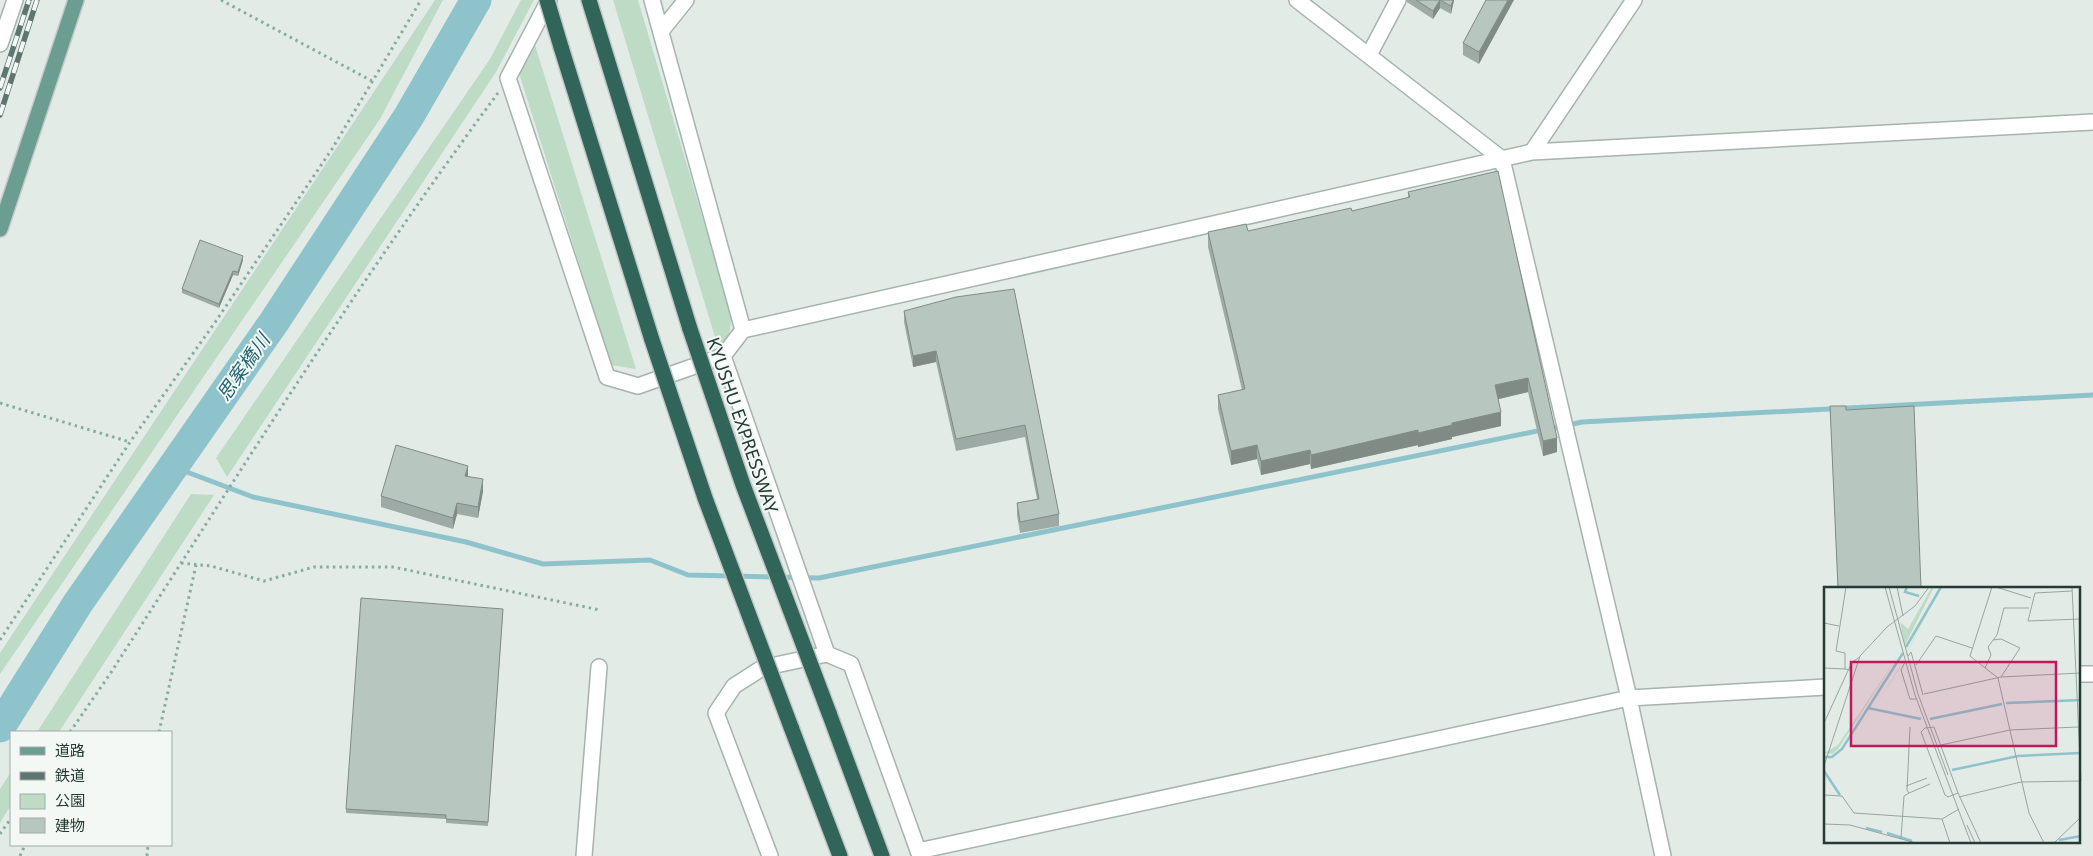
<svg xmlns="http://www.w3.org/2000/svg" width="2093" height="856" viewBox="0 0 2093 856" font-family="'Noto Sans','Noto Sans JP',sans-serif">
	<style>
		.green { fill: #bddbc5 }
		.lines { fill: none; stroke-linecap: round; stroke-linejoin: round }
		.stream { stroke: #8fc3cc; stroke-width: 5 }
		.river { stroke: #8fc3cc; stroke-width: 31 }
		.street-casing { stroke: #a6b3ae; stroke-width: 18 }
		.primary-casing { stroke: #c2c8c6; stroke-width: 18 }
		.highway-casing { stroke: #c2c8c6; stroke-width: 18 }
		.path { stroke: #86aca0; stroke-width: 3; stroke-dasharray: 2.5 4; stroke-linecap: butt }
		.street { stroke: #fff; stroke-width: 15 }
		.primary { stroke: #6b9d90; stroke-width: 15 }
		.highway { stroke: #32655a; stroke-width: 15 }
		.rail-casing { stroke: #5e7670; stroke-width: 5.5 }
		.rail { stroke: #f3f8f5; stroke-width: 4; stroke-dasharray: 11; stroke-linecap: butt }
		.highway-bridge-casing { stroke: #c2c8c6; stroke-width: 18; stroke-linecap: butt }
		.highway-bridge { stroke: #32655a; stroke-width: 15 }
		.wall { fill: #9eaaa5 }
		.shaded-wall { fill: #818b86 }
		.building { fill: #b8c6c0; stroke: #818b86 }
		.labels { text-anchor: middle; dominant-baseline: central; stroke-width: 4; stroke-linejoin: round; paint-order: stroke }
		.street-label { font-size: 18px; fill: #243b35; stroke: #f3f8f5 }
		.water-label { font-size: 19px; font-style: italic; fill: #236572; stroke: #f3f8f5 }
		.inset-river { fill: none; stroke: #8fc3cc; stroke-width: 2.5 }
		.inset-road { fill: none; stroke: #97a5a0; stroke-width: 1 }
		.view { fill: #c2185b; fill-opacity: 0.15; stroke: #c2185b; stroke-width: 2.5 }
		.inset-edge { fill: none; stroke: #243b35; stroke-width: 2.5 }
	</style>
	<rect width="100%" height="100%" fill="#e3ebe7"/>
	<!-- green -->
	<path class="green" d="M435,0H443L380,119L0,674V653Z
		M521,0H534L496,72L227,477L216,458L490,59Z
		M613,0H638L732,317L729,335L718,347Z
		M535,45L636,369L611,365L519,73Z
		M191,494L214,495L59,732H37Z
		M11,772V805L0,823V789Z"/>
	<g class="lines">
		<!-- stream -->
		<path class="stream" d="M1550,429L1582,422L2093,395
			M171,466L253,497L466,542L543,564L650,560L688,575L819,578L1542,430"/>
		<!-- river -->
		<path class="river" d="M0,727L78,603L274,322L409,116L476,0"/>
		<defs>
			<path id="street" d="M549,0L508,78L607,377L638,386L723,356
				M652,0L743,330L723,356L827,654
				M1297,0L1502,159L1629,698L1663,856
				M662,30L686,0
				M0,44L15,0
				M1369,55L1398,0
				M1532,152L1634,0
				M743,330L1532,152L2093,122
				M2079,674H2093
				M918,851L1629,698L1826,687
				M584,856L599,667
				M770,856L716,713L734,686L762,668L827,654L851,664L920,856"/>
			<path id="primary" d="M0,229L76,0"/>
			<path id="highway" d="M589,0L690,329
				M561,47L652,340
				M829,713L882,856
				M791,727L840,856"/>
		</defs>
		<!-- street casing -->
		<use href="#street" class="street-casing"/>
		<!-- primary casing -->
		<use href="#primary" class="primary-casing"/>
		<!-- highway casing -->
		<use href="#highway" class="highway-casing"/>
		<!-- path -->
		<path class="path" d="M221,0L372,81
			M0,403L130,442
			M181,563L211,566L264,581L314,567H393L600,610
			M0,640L130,442L216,321L332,149L421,0
			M70,732L110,674C236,478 359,280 498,93
			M159,732L196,565
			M0,834L11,818
			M20,856L25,845
			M147,856L148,845"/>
		<!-- street -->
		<use href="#street" class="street"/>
		<!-- primary -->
		<use href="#primary" class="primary"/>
		<!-- highway -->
		<use href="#highway" class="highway"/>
		<defs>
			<path id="rail" d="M0,88L29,0
				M0,115L37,0"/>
		</defs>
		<!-- rail casing -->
		<use href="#rail" class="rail-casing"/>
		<!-- rail -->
		<use href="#rail" class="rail"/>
		<defs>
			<path id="highway-bridge" d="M547,0L561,47
				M690,329L743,485L829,713
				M652,340L705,498L791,727"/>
		</defs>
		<!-- highway-bridge casing -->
		<use href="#highway-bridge" class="highway-bridge-casing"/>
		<!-- highway-bridge -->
		<use href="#highway-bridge" class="highway-bridge"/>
	</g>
	<!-- wall -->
	<path class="wall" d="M1407,0H1454L1451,14L1440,8L1433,19L1407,2Z
		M1486,0L1479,64L1463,55V43Z
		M1498,171L1557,452L1543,456L1528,392L1498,399L1501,426L1452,437V439L1418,447V445L1311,469L1310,464L1261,475L1257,459L1231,465L1218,409V395L1242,390L1208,247V232L1248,231L1352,211L1408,198V192Z
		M243,260L238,276L233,275L219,308L182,293V289Z
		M1014,289L1059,514V526L1020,533L1017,515V503L1037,499L1025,437L956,451L936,362L913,367L904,322V311Z
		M1830,406L1846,410L1921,588H1838Z
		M468,477L483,491L478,518L457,514L453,529L381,507V496Z
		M503,613L488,826L446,823V819L346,813V809Z"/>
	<!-- shaded-wall -->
	<path class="shaded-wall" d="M1440,0V8L1433,19V11Z
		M1453,0H1454L1451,14V6Z
		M1508,0H1514L1479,64V52Z
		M243,256V260L238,276V272Z
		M233,271V275L219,308V304Z
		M936,351V362L913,367V356Z
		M1528,378V392L1495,400V385Z
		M1501,412V426L1452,437V439L1418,447V433L1452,423Z
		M1418,430V445L1311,469V455Z
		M1557,438V452L1543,456V441Z
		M1257,445V459L1231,465V451Z
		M1310,450V464L1261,475V461Z
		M468,466V478L465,476Z
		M483,479V491L478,518V507Z
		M457,503V514L453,529V518Z"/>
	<!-- building -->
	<path class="building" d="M1416,0H1453L1451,6L1440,0L1433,11Z
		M1486,0H1508L1479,52L1463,43Z
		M1498,171L1557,438L1543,441L1528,378L1495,385L1501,412L1452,423V425L1418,433V430L1311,455L1310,450L1261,461L1257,445L1231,451L1218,395L1245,389L1208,232L1246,224L1248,231L1351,208L1352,211L1410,197L1408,192Z
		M200,240L243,256L238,272L233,271L219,304L182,289Z
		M1014,289L1059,514L1020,522L1017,503L1039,499L1025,425L956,439L936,351L913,356L904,311L956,297Z
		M1830,406H1846V410L1914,406L1921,588H1838Z
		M396,445L468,466L465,476L483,479L478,507L457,503L453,518L381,496Z
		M361,598L503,609L488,822L446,819V815L346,809Z"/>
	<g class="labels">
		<!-- street labels -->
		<g class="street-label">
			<text transform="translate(743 425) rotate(71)">KYUSHU EXPRESSWAY</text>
		</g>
		<!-- water labels -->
		<g class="water-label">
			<text transform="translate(243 367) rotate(-55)">思案橋川</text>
		</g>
	</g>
	<!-- overview -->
	<g transform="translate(1824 587)">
		<rect width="256" height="256" fill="#e3ebe7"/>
		<path d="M108,0H110L81,58L76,35L84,42ZM112,8L75,82L49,122L75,81ZM74,69L14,162L8,167L0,166L14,158Z" fill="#bddbc5"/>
		<path class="inset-river" d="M83,0L81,5L95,9M82,60L117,0M182,116L257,113M44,121L97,132M106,132L178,117M0,170H8L18,162L79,66M128,183L194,169L256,166M0,184L16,208M42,241L58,245M63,246L88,254M235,253L257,249"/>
		<path class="inset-road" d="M22,0L12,64L21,66V82L26,83M61,0L91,108L147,256M65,0L94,107L124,188M73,0L79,29M168,0L146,69L174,91L205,226L220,256M172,0L207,11M248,0L257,194M248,4L211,6L204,34L257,32M0,36L15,39M169,53L177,52L196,61L177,90M84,69L87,65L99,108M81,75L77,83L86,112H92M92,78L112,49L148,61M0,81L21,82M161,81L167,68L164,60L173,48L180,21H205M100,107L177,90L257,86M0,136L28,75L36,70M86,140L83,203L85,206L106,197M117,158L186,143L254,140M0,179L36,69L63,40L91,19L105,0M82,199L103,191M134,206L124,210L121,208L97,145L101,141L110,140L134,206L157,256M0,208L18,209L30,226L118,232L135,222M135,210L197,195L257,194M118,232L126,256M0,237L26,238L92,256M143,238L151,256M77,251L80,209L85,206M230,256L257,230"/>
		<path class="view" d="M27,75H232V159H27Z"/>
		<rect width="256" height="256" class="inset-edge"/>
	</g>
	<!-- legend -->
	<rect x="10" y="731" width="162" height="115" fill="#f3f8f5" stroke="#a0aca8"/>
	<rect x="20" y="747" width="25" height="8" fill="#6b9d90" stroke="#a0aca8"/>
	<text x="55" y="756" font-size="15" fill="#243b35">道路</text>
	<rect x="20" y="772" width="25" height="8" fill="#5e7670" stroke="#a0aca8"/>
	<text x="55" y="781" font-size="15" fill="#243b35">鉄道</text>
	<rect x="20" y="794" width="25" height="15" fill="#bddbc5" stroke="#a0aca8"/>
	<text x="55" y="806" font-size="15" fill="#243b35">公園</text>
	<rect x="20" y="818" width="25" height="15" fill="#b8c6c0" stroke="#a0aca8"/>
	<text x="55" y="831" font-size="15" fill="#243b35">建物</text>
</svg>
